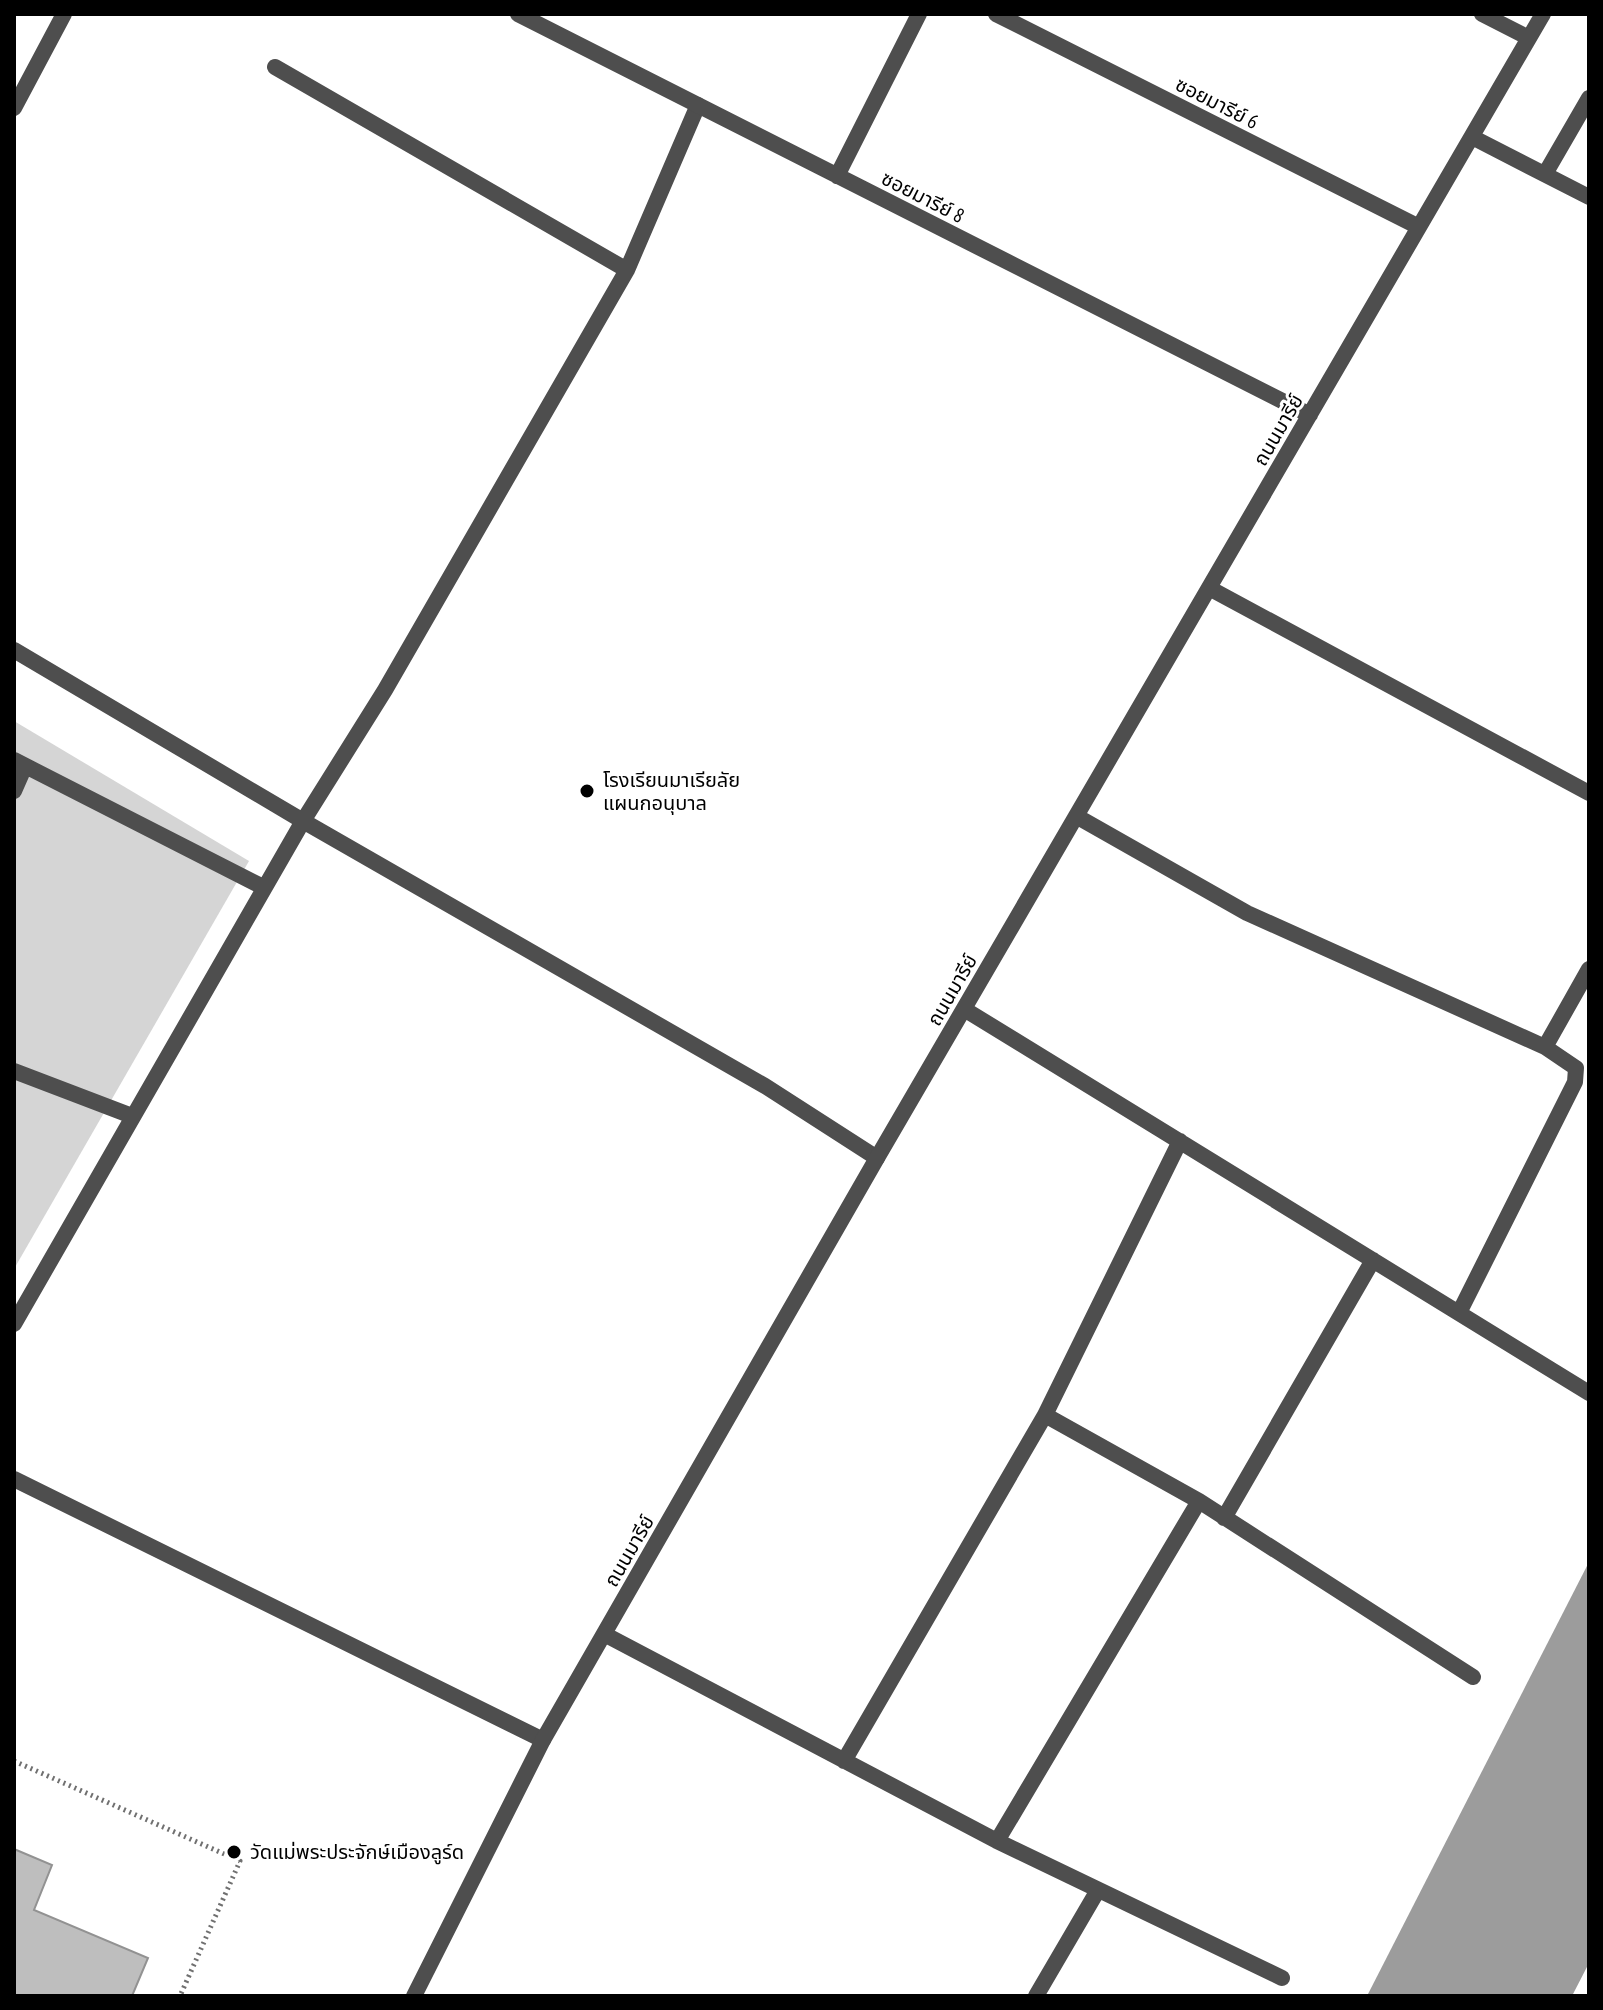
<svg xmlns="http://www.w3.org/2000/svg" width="1603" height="2010" viewBox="0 0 1603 2010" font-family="'PT Sans Narrow','Noto Sans Thai',sans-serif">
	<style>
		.green { fill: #d5d5d5 }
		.water { fill: #9c9c9c }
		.building { fill: #bebebe; stroke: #929292; stroke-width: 2; filter: url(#shadow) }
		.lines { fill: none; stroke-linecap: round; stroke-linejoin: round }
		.path { stroke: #707070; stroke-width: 5; stroke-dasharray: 2 4; stroke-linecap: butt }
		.service { stroke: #4e4e4e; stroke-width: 16 }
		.minor { stroke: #4e4e4e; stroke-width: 16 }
		.poi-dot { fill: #000; stroke: #fff; stroke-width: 3 }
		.labels { text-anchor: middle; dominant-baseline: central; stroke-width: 6; stroke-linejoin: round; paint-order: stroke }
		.street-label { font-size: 20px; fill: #000; stroke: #fff }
		.poi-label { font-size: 20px; fill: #000; stroke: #fff; text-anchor: start }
	</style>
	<defs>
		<filter id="shadow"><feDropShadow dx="-7" dy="7" stdDeviation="2" flood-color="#0004"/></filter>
	</defs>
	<rect width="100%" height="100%" fill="#fff"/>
	<!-- green -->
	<path class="green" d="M14,721L249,861L14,1269Z"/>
	<!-- water -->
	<path class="water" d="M1589,1562V1963L1572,1996H1367Z"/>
	<!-- building -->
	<path class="building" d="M14,1849L52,1865L34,1910L148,1958L132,1996H14Z"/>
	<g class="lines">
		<!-- path -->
		<path class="path" d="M14,1761L240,1861L180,1996"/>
		<!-- service -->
		<path class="service" d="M275,67L627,270
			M698,105L627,270L385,690L303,821L765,1086L877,1158
			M14,650L303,821L14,1324
			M14,760L263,887
			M14,791L25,766
			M14,1071L132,1116
			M14,1479L543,1740"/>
		<!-- minor -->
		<path class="minor" d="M518,14L1310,415
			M996,14L1419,227
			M1482,14L1529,38
			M14,108L64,14
			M1472,137L1589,197
			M1545,174L1589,98
			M837,176L919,14
			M1209,588L1589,793
			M1076,816L1247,913L1545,1047L1576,1068L1575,1082L1459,1313
			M964,1009L1589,1393
			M1545,1047L1589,969
			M1045,1415L1199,1501L1473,1677
			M1224,1518L1373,1260
			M604,1634L997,1841L1282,1978
			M844,1761L1045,1415L1180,1141
			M997,1841L1199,1501
			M414,1996L543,1740L877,1158L1543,14
			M1036,1996L1098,1890"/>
	</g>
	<!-- markers -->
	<g class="poi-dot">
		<circle cx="587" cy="791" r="8"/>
		<circle cx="234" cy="1852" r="8"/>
	</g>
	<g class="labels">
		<!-- street labels -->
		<g class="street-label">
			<text transform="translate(1217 103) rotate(27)">ซอยมารีย์ 6</text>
			<text transform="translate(923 197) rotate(27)">ซอยมารีย์ 8</text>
			<text transform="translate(1278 430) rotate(-60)">ถนนมารีย์</text>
			<text transform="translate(952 990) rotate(-60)">ถนนมารีย์</text>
			<text transform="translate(629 1551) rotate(-60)">ถนนมารีย์</text>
		</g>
		<!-- poi labels -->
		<g class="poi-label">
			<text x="603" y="780">โรงเรียนมาเรียลัย<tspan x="603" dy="23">แผนกอนุบาล</tspan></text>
			<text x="250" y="1852">วัดแม่พระประจักษ์เมืองลูร์ด</text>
		</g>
	</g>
	<!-- border -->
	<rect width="1603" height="2010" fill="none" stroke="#000000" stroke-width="32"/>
</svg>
